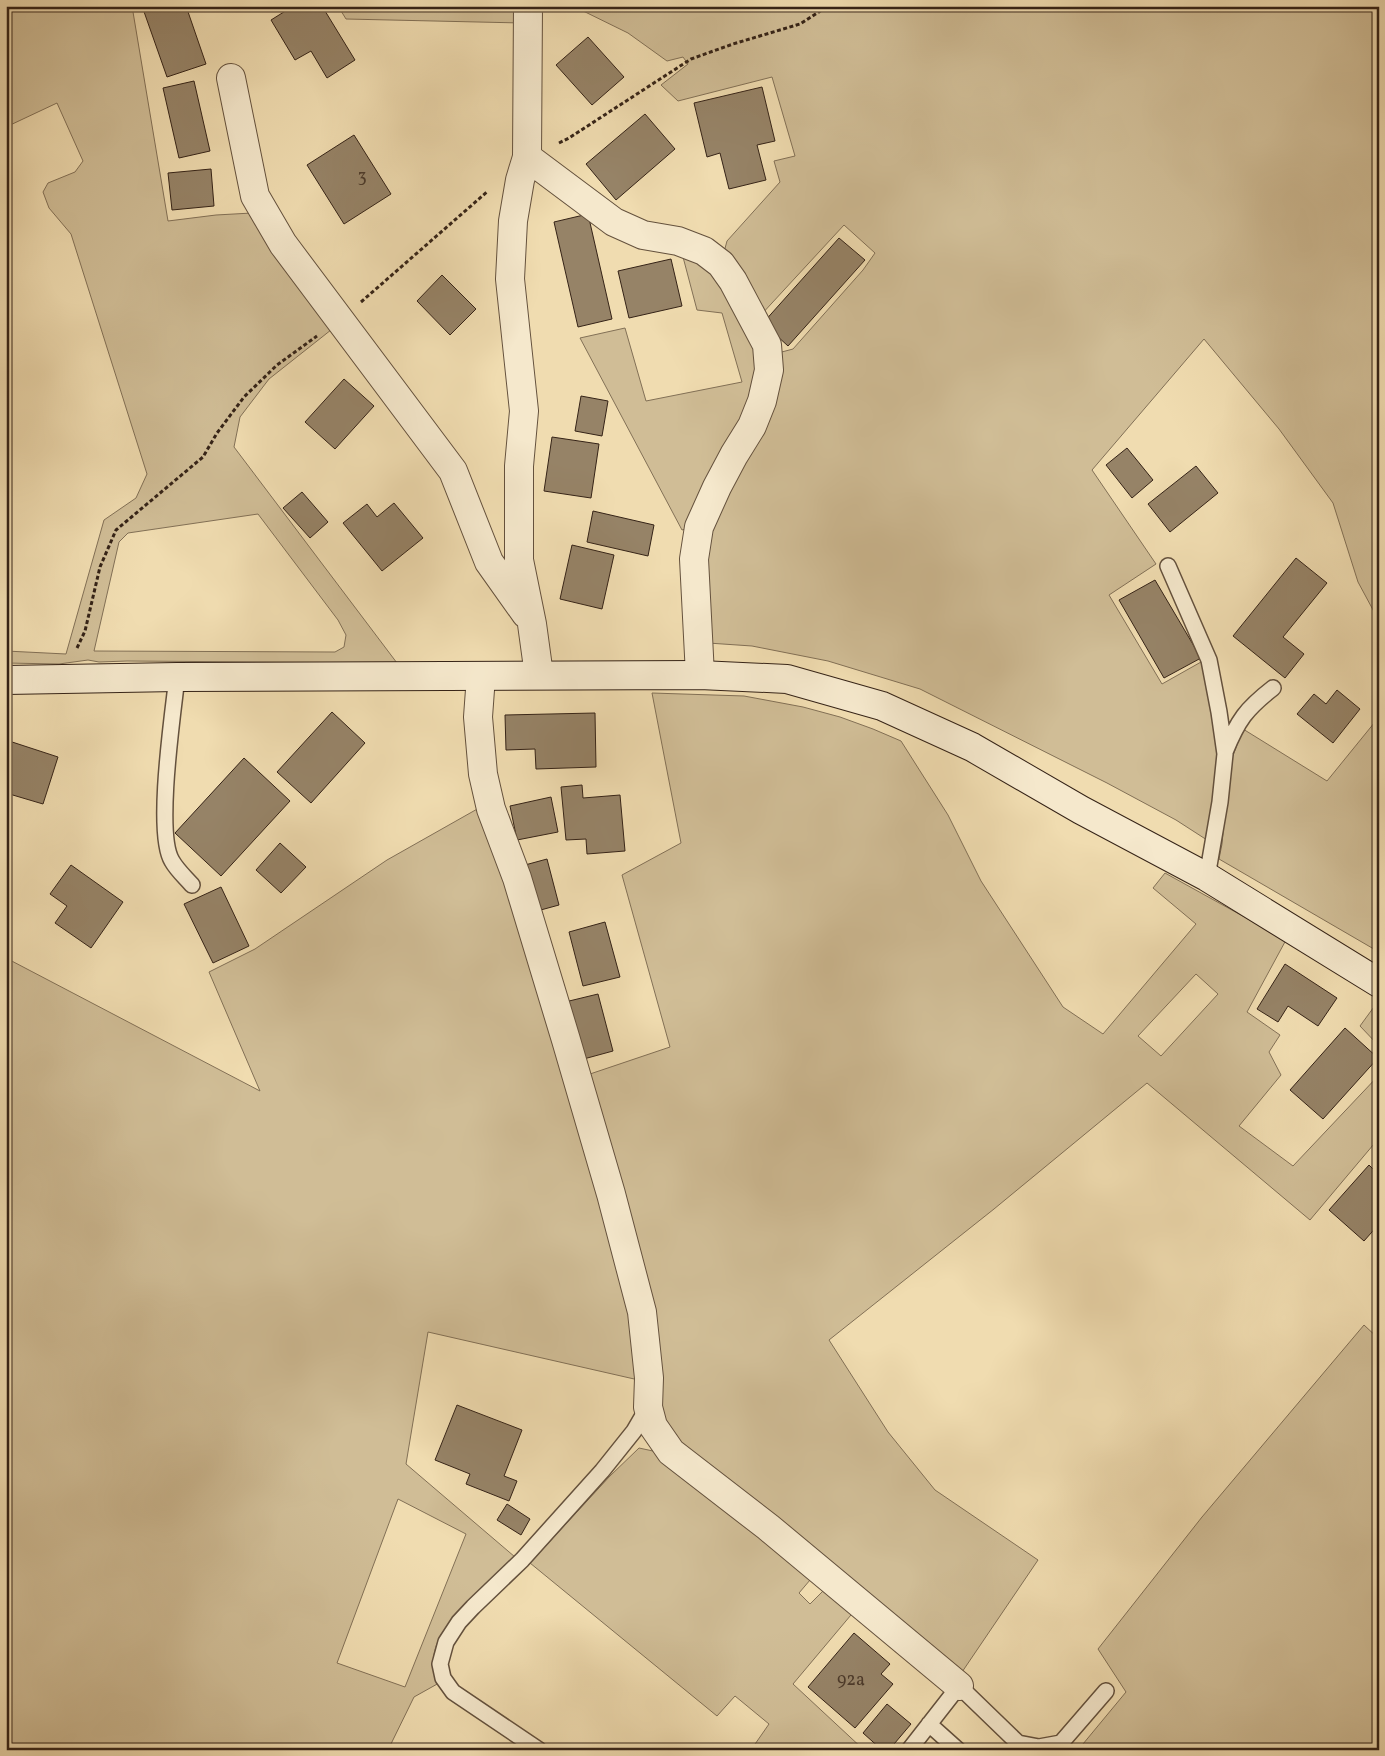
<svg xmlns="http://www.w3.org/2000/svg" width="1385" height="1756" viewBox="0 0 1385 1756" font-family="Vollkorn,serif">
	<style>
		.green { fill: #d0bd96; stroke: #827056; fill-rule: evenodd }
		.building { fill: #968367; stroke: #352317 }
		.lines { fill: none; stroke-linecap: round; stroke-linejoin: round }
		.lane-casing { stroke: #64513d; stroke-width: 18 }
		.street-casing { stroke: #64513d; stroke-width: 30 }
		.secondary-casing { stroke: #352317; stroke-width: 30 }
		.path { stroke: #352317; stroke-width: 3; stroke-dasharray: 4 2.5; stroke-linecap: butt }
		.lane { stroke: #f5e8cc; stroke-width: 15 }
		.street { stroke: #f5e8cc; stroke-width: 28 }
		.secondary { stroke: #f5e8cc; stroke-width: 28 }
		.labels { text-anchor: middle; dominant-baseline: central; stroke-width: 4; stroke-linejoin: round; paint-order: stroke }
		.number-label { font-size: 18px; fill: #4d3b2b }
	</style>
	<rect width="100%" height="100%" fill="#f0dcb0"/>
	<filter id="stains"><feTurbulence type="fractalNoise" baseFrequency=".004" numOctaves="4"/><feColorMatrix values="0 0 0 0 .2 0 0 0 0 .09 0 0 0 0 .02 0 0 0 .5 -.17"/></filter>
	<radialGradient id="worn" r=".72"><stop offset=".6" stop-color="#630" stop-opacity="0"/><stop offset="1" stop-color="#630" stop-opacity=".3"/></radialGradient>
	<!-- green -->
	<path class="green" d="M6,6H132L168,221L216,215L252,213L336,326L269,379L240,417L234,447L397,663L127,661L99,662L88,660L59,664L6,663V651L66,654L104,520L136,498L147,474L71,234L49,208L43,192L48,183L75,172L83,161L57,103L6,127ZM258,514L338,620L346,635L344,647L335,652L94,651L119,542L128,533Z
		M338,6H521L522,23L346,19Z
		M573,6H1379V621L1358,582L1333,503L1279,429L1204,339L1092,470L1156,564L1109,595L1162,684L1201,662L1208,682L1219,766L1207,840L1176,820L1107,783L920,689L828,661L752,646L708,643L701,556L778,353L793,349L863,270L875,253L844,225L760,316L724,252L727,241L780,182L774,161L795,156L772,77L678,101L661,85L688,64L683,57L667,61L628,33Z
		M683,257L705,259L748,322L758,362L756,402L695,526L682,530L580,338L625,328L646,401L742,382L722,313L697,310Z
		M652,693L744,696L803,707L840,717L873,729L901,741L948,815L981,881L1063,1007L1103,1034L1196,924L1153,888L1165,873L1286,940L1247,1012L1280,1035L1269,1052L1281,1075L1239,1126L1293,1166L1379,1075V1138L1310,1220L1147,1083L994,1209L829,1340L888,1432L935,1490L1038,1560L960,1675L705,1472L666,1425L594,1103L590,1074L670,1047L622,875L681,843ZM1196,974L1218,994L1161,1056L1138,1036Z
		M1379,717V952L1219,859L1222,844L1229,766L1243,729L1327,781Z
		M479,808L504,875L607,1206L643,1381L428,1332L406,1464L515,1557C492,1577 470,1599 450,1623C446,1628 441,1633 439,1639C432,1654 431,1669 439,1683L414,1697L388,1750H6V958L260,1091L209,972L255,949L387,860ZM398,1499L466,1534L405,1687L337,1663Z
		M1379,1000V1046L1360,1026Z
		M1364,1325L1379,1339V1750H1078L1126,1692L1098,1649L1202,1517Z
		M639,1448L653,1451L816,1573L799,1593L810,1604L829,1585L856,1609L793,1684L864,1750H756L753,1747L769,1724L735,1696L717,1716L530,1563L610,1476Z"/>
	<!-- building -->
	<path class="building" d="M142,6H186L206,64L167,77Z
		M285,6H322L355,60L327,78L311,51L295,60L271,20L287,10Z
		M588,37L624,77L592,105L556,65Z
		M194,81L210,151L179,158L163,88Z
		M762,87L775,141L757,145L766,180L729,189L720,153L707,157L694,103Z
		M645,114L675,149L616,200L586,164Z
		M354,135L391,194L344,224L307,165Z
		M211,169L214,206L172,210L168,173Z
		M588,214L612,319L578,327L554,222Z
		M839,238L865,260L788,346L763,323Z
		M671,259L682,306L629,318L618,271Z
		M442,275L476,309L450,335L417,301Z
		M344,379L374,406L335,449L305,422Z
		M581,396L608,401L602,436L575,431Z
		M552,437L599,444L591,498L544,491Z
		M1127,448L1153,480L1132,498L1106,465Z
		M1196,466L1218,493L1170,532L1148,504Z
		M302,492L328,522L310,538L283,508Z
		M394,503L423,538L382,571L343,523L367,504L377,517Z
		M593,511L654,525L648,556L587,542Z
		M572,545L614,555L602,609L560,599Z
		M1296,558L1327,583L1283,637L1304,654L1285,678L1233,636Z
		M1155,580L1201,658L1164,678L1119,600Z
		M1337,690L1360,709L1333,743L1297,714L1314,694L1326,704Z
		M332,712L365,743L311,803L277,772Z
		M595,713L596,767L536,769L535,749L506,750L505,715Z
		M6,740L58,757L43,804L6,793Z
		M244,758L290,801L221,876L175,833Z
		M582,785L583,798L620,795L625,851L587,854L586,839L566,840L561,787Z
		M551,797L558,832L517,840L510,806Z
		M280,843L306,867L281,893L256,870Z
		M547,859L559,905L537,911L525,865Z
		M71,865L123,902L91,948L55,923L67,906L50,894Z
		M221,887L249,946L213,963L184,904Z
		M605,922L620,977L583,986L569,932Z
		M1285,964L1337,998L1318,1026L1288,1006L1278,1022L1257,1009Z
		M598,994L613,1051L580,1060L565,1002Z
		M1345,1028L1378,1058L1323,1119L1290,1090Z
		M1369,1165L1379,1175V1224L1364,1241L1329,1210Z
		M457,1405L522,1430L504,1476L517,1481L509,1501L466,1484L470,1474L435,1460Z
		M507,1504L530,1519L521,1535L497,1520Z
		M854,1633L890,1664L881,1674L893,1684L855,1728L808,1687Z
		M887,1704L911,1724L889,1750H882L863,1733Z"/>
	<g class="lines">
		<defs>
			<path id="lane" d="M1168,566L1209,660L1219,712L1225,754L1220,802L1207,877
				M177,677C173,713 155,834 172,861C177,870 185,877 192,885
				M1225,752C1238,720 1246,709 1273,688
				M929,1724L958,1750
				M539,1750L453,1692L443,1678L440,1664L446,1642L459,1622L473,1607L522,1560L602,1471L634,1431L648,1407
				M909,1750L959,1686L1018,1743L1039,1747L1061,1743L1106,1691"/>
			<path id="street" d="M528,6L527,157L520,180L513,221L510,279L524,411L519,466V560L532,624L539,675
				M231,78L255,196L283,244L453,471L489,562L526,614
				M527,157L614,222L643,235L678,241L704,251L721,264L733,281L767,345L769,370L762,401L752,426L734,455L717,487L699,527L694,559L700,675
				M481,676L478,717L483,774L491,809L517,878L566,1040L611,1194L642,1312L649,1378L648,1407L653,1426L671,1452L768,1527L959,1686"/>
			<path id="secondary" d="M6,680L177,677L700,675L787,679L882,706L972,747L1081,810L1207,877L1379,983"/>
		</defs>
		<!-- lane casing -->
		<use href="#lane" class="lane-casing"/>
		<!-- street casing -->
		<use href="#street" class="street-casing"/>
		<!-- secondary casing -->
		<use href="#secondary" class="secondary-casing"/>
		<!-- path -->
		<path class="path" d="M559,143L569,138L691,59L733,44L800,24L828,6
			M361,302L488,191
			M77,648L85,631L100,567L116,530L203,457L217,433L244,397L277,365L317,336"/>
		<!-- lane -->
		<use href="#lane" class="lane"/>
		<!-- street -->
		<use href="#street" class="street"/>
		<!-- secondary -->
		<use href="#secondary" class="secondary"/>
	</g>
	<g class="labels">
		<!-- number labels -->
		<g class="number-label">
			<text x="362" y="177">3</text>
			<text x="851" y="1680">92a</text>
		</g>
	</g>
	<!-- margin -->
	<rect width="1385" height="1756" fill="none" stroke="#f0dcb0" stroke-width="25"/>
	<rect x="8" y="8" width="1370" height="1741" fill="none" stroke="#352317" stroke-width="2.5"/>
	<rect x="12" y="12" width="1360" height="1731" fill="none" stroke="#352317"/>
	<rect width="100%" height="100%" filter="url(#stains)"/>
	<rect width="100%" height="100%" fill="url(#worn)"/>
</svg>
